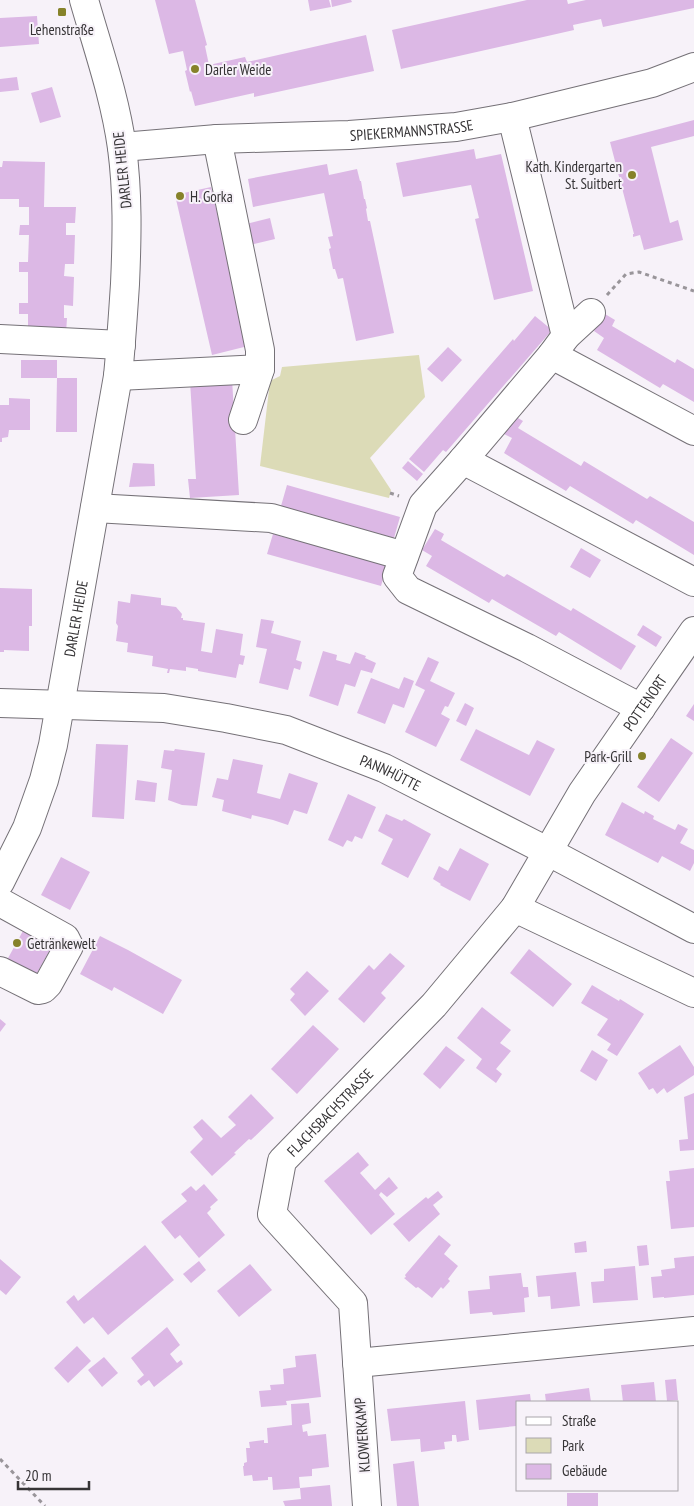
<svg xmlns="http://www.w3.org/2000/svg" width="694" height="1506" viewBox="0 0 694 1506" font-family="'PT Sans Narrow',sans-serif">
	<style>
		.green { fill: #dcdbb7 }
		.building { fill: #dcb8e5 }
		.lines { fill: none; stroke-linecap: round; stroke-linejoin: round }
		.minor-casing { stroke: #757177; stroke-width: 30 }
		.path { stroke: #99959a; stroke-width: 3; stroke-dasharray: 4 4; stroke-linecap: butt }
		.minor { stroke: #fff; stroke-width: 28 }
		.poi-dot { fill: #86822a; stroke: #f7f2f9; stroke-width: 2 }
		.labels { text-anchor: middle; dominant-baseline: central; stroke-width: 4; stroke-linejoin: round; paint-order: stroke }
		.poi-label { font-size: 15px; fill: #363436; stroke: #f7f2f9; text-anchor: start }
		.street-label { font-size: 15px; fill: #363436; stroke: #f7f2f9 }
	</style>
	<rect width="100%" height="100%" fill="#f7f2f9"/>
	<!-- green -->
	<path class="green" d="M419,355L425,397L370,458L391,490L389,498L260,466L270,381L280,376L282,367Z"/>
	<!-- building -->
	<path class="building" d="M155,0H195L207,45L205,46L209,65L245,57L247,62L366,35L374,71L254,97V93L195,106L191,91L190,92L185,71L187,70L183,51L169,54Z
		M308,0H329L331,7L310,11Z
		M331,0H351L352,2L332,7Z
		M527,0H567L568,4L586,0H694V8L603,27L601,19L573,25L574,30L401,69L392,30Z
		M37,16L39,44L0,47V18Z
		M17,77L19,90L0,92V79Z
		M52,87L61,117L40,123L31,93Z
		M694,120V136L651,147L670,223L678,220L683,240L644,250L640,235L633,237V234H634L610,142Z
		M474,149L476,159L501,154L533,291L494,300L475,219L479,218L471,185L403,197L396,163Z
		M3,161L45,162L44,207H76L75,223H66V235H75L74,264H65L64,276L74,277L73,306L64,305V318H67L66,333H28V314H19V303H28V272H19V262H28L29,235H19L20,225H29V207H19V199H0V167H2Z
		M327,164L329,175L357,169L360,181H361L364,199H365L367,208L366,209L368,221H370L394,333L356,341L343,278L338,279L335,269H333L329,249L331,248L328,237L333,236L324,193L253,207L248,179Z
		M211,187L248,346L212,355L175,195Z
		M270,218L275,239L246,246L242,225Z
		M605,314L615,320L612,326L675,363L677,359L694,369V402L663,384L660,388L597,350L604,338L594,331Z
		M535,316L552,330L446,452L443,450L424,472L409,459L513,339L514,341Z
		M448,347L462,360L442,382L427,369Z
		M21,360H57V378H21Z
		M57,378H77V432H56Z
		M232,379L239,495L190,498L188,479H196L190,381Z
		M9,398L30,399V430H9L8,437L2,438V442H0V405H9Z
		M513,415L523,421L518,428L581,466L584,461L647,499L650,496L694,522V555L636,520L633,524L570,486L566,491L504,453L512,438L502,433Z
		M408,461L423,474L417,481L402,468Z
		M133,463L154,464L155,486L129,487Z
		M287,485L400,517L394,538L281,506Z
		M435,529L444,534L441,540L504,577L507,574L571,611L573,608L636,646L621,670L559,632L556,636L492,599L489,603L426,566L432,556L422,550Z
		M273,534L387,565L381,586L267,554Z
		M581,548L601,560L590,578L570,567Z
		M0,588L32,589V626H29V651L4,650V652H0Z
		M131,594L161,598V605L176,607L182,614L181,618H183V620L205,623L201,651L212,653L216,629L243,634L240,655L245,656L243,665L239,664L236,678L198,671V669L186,667V671L170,669L169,673H167L168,669L152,666L153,656L127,652L128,643L116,641L118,626L116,623L118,601L130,603Z
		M261,619L274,621L271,633L301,641L296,660L302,662L300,670L294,668L288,690L259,683L267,649L256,647Z
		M643,625L662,637L656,647L637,635Z
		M323,651L337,655L336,660L350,664L355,652L366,656L365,658L376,663L372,673L361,670L355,687L345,684L338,706L309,696Z
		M428,657L439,662L430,681L455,693L448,707L445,706L441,714L450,719L436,747L405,732L425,690L415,685Z
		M404,677L414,681L404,708L393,704L385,724L357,713L371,678L399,689Z
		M465,703L474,708L466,726L456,721Z
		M694,704V721L686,716Z
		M476,729L529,755L537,740L555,749L530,796L460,760Z
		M671,738L693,753L659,802L637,787Z
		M96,744L128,745L124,819L92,817Z
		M175,749L205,753L197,806L182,805L168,800L172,770L161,768L164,750L174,751Z
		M233,759L263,765L257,793L280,799L289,773L318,783L307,814L294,810L288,825L273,820L252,815L251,819L222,811L224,800L212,797L217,778L228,780Z
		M137,780L157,783L155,802L135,800Z
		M348,794L376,807L362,839L355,836L352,842L347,840L343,847L328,840Z
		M622,802L644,814L645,811L654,816L653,819L675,830L678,824L688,829L680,843L694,850V863L690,871L662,856L658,863L605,835Z
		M386,814L402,821L404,819L431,834L408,878L381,864L393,839L378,831Z
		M460,848L489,864L470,901L440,885L441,884L433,879L439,866L448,871Z
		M61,857L90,872L70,910L41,895Z
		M24,929L53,944L36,975L7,960Z
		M100,936L128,950L182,980L163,1014L114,987L112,991L80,974Z
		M529,949L572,984L553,1007L510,973Z
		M390,953L405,966L381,993L386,998L364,1023L338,999L369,965L374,970Z
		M307,971L329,991L305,1016L290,1000L295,994L290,989Z
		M592,985L619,1001L620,999L644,1014L617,1056L607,1050L611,1044L597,1035L608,1019L581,1003Z
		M482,1007L511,1030L500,1043L511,1051L496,1069L502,1074L496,1083L476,1068L482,1059L457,1038Z
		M0,1019L6,1024L0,1032Z
		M313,1025L339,1049L297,1094L271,1069Z
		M680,1045L694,1067V1075L667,1093L664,1088L657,1094L653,1088L649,1090L638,1073Z
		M446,1046L465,1060L440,1089L423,1074Z
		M592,1050L608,1060L596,1081L580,1071Z
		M694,1093V1150L680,1151L679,1140L688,1139L684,1097Z
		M251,1094L274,1118L251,1140L249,1139L234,1153L236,1154L212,1176L190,1152L203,1139L193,1127L202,1119L221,1138L236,1125L228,1117Z
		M358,1152L369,1165L360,1173L375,1190L389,1177L398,1188L387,1197L381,1192L379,1195L395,1214L371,1235L324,1181Z
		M694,1168V1227L671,1229L666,1181H670L669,1171Z
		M204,1184L218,1200L210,1207L211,1209L207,1213L225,1235L199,1258L180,1235L175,1239L161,1222L187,1201L181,1194L191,1186L196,1191Z
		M438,1191L443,1197L433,1205L440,1214L409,1242L393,1224L426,1197L428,1199Z
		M439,1235L451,1245L444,1254L458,1266L448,1279L450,1281L443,1289L441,1287L432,1298L418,1287L416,1288L404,1278L406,1277L405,1275Z
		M586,1241L587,1252L575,1253L574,1243Z
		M145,1245L174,1280L108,1335L93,1317L84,1324L66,1302L74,1295L78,1301Z
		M647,1245L649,1265L639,1266L637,1246Z
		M694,1256V1295L664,1298V1297L653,1298L651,1277L662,1276L661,1270L675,1268L674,1258Z
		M0,1259L21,1277L6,1295L0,1290Z
		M199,1261L206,1270L191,1283L183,1274Z
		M250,1264L272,1290L239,1317L217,1291Z
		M635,1266L638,1300L593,1303L591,1282L604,1281V1269Z
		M576,1272L580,1306L551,1309L550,1296L538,1297L536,1276Z
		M521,1273L523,1287H528L529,1297L524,1298L525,1312L493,1315L492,1312L470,1314L468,1291L490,1289L489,1276Z
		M167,1327L180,1345L170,1354L177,1363L181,1360L183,1364L154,1387L149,1380L141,1386L137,1381L144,1375L131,1358Z
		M77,1346L91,1361L68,1383L54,1368Z
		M316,1354L321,1397L286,1401L287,1405L261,1407L259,1391L271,1390L270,1385L284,1384L283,1369L296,1367L295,1356Z
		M104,1357L118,1373L102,1387L88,1370Z
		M676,1379L678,1400L667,1401L665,1380Z
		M654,1382L656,1402H623L621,1385Z
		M589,1388L591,1402H546L545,1394Z
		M530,1394L531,1402H518V1433H516V1426L479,1430L476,1400Z
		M465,1401L469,1440L457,1442L456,1435H452V1441L444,1442L445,1449L421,1452L420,1439L391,1441L387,1409Z
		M309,1403L311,1423L302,1425L303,1432L307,1431L308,1436L326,1434L329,1467L312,1469V1476L299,1477L300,1488L330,1485L332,1506H285L283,1501L301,1499L300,1488L273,1490L272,1477H268V1480L253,1481L252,1475L244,1476L243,1466H244V1463L247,1462L246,1448H250L249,1442L264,1440V1443H268L267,1428L292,1425L291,1404Z
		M414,1461L419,1506H397L393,1464Z
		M567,1493H598V1506H567Z"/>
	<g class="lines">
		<defs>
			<g id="minor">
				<path d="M512,117L566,336"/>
				<path d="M217,139L260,350V369L243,420"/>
				<path id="s1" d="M122,147L217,139L349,135L456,127L512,117L652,83L694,67"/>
				<path d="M591,313L566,336L552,355L463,460L423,505L397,576L408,590L527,648L641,708"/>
				<path d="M0,339L121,345"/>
				<path d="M552,355L694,431"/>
				<path d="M118,376L260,369"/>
				<path d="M463,460L694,582"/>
				<path d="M95,508L271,518L404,556"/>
				<path id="s2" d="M0,703L164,708L226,718L286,730L384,768L547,851L694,929"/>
				<path id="s3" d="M0,882L27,828L44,780L53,745L118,376C121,345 123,315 125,284C127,238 128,193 122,148C115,97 98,49 84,0"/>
				<path d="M0,902L65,938L69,946L48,984L43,989L38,990L0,971"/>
				<path d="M515,908L694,993"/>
				<path d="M357,1363L694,1331"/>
				<path id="s4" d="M367,1506L353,1303L272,1214L282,1161L434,1005L515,908L582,793L694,631"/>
			</g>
		</defs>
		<!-- minor casing -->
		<use href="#minor" class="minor-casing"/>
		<!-- path -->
		<path class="path" d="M607,295L626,274L639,272L694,291
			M390,493L399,496
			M0,1459L45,1506"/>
		<!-- minor -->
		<use href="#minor" class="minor"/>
	</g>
	<!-- markers -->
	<g class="poi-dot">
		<rect x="57" y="7" width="10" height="10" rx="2.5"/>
		<circle cx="195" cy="69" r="5"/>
		<circle cx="632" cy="175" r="5"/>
		<circle cx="180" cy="196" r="5"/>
		<circle cx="642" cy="756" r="5"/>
		<circle cx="17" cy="943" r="5"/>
	</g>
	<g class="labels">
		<!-- poi labels -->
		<g class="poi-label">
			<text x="62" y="29" text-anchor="middle">Lehenstraße</text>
			<text x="205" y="69">Darler Weide</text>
			<text x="622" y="166" text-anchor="end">Kath. Kindergarten<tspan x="622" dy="17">St. Suitbert</tspan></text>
			<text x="190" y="196">H. Gorka</text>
			<text x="632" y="756" text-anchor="end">Park-Grill</text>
			<text x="27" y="943">Getränkewelt</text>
		</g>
		<!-- street labels -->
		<g class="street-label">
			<text stroke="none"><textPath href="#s1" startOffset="290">SPIEKERMANNSTRASSE</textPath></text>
			<text transform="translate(122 170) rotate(-96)">DARLER HEIDE</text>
			<text stroke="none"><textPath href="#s3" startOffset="276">DARLER HEIDE</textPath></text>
			<text stroke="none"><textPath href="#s4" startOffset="965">POTTENORT</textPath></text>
			<text stroke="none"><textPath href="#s2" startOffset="401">PANNHÜTTE</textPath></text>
			<text stroke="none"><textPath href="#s4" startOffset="446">FLACHSBACHSTRASSE</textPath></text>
			<text transform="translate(362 1435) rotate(-94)">KLOWERKAMP</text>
		</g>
	</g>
	<!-- legend -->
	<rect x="516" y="1401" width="162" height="90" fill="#f7f2f9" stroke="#aaa6ab"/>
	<rect x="526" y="1417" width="25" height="8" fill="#ffffff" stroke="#aaa6ab"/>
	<text x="562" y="1426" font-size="15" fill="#363436">Straße</text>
	<rect x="526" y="1438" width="25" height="15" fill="#dcdbb7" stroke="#aaa6ab"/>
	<text x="562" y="1451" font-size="15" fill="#363436">Park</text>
	<rect x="526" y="1464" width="25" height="15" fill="#dcb8e5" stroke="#aaa6ab"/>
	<text x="562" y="1476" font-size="15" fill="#363436">Gebäude</text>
	<!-- scale -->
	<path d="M18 1481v8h71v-8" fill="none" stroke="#363436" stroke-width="2.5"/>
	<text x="25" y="1481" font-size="15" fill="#363436" stroke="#f7f2f9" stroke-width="4" paint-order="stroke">20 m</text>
</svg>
